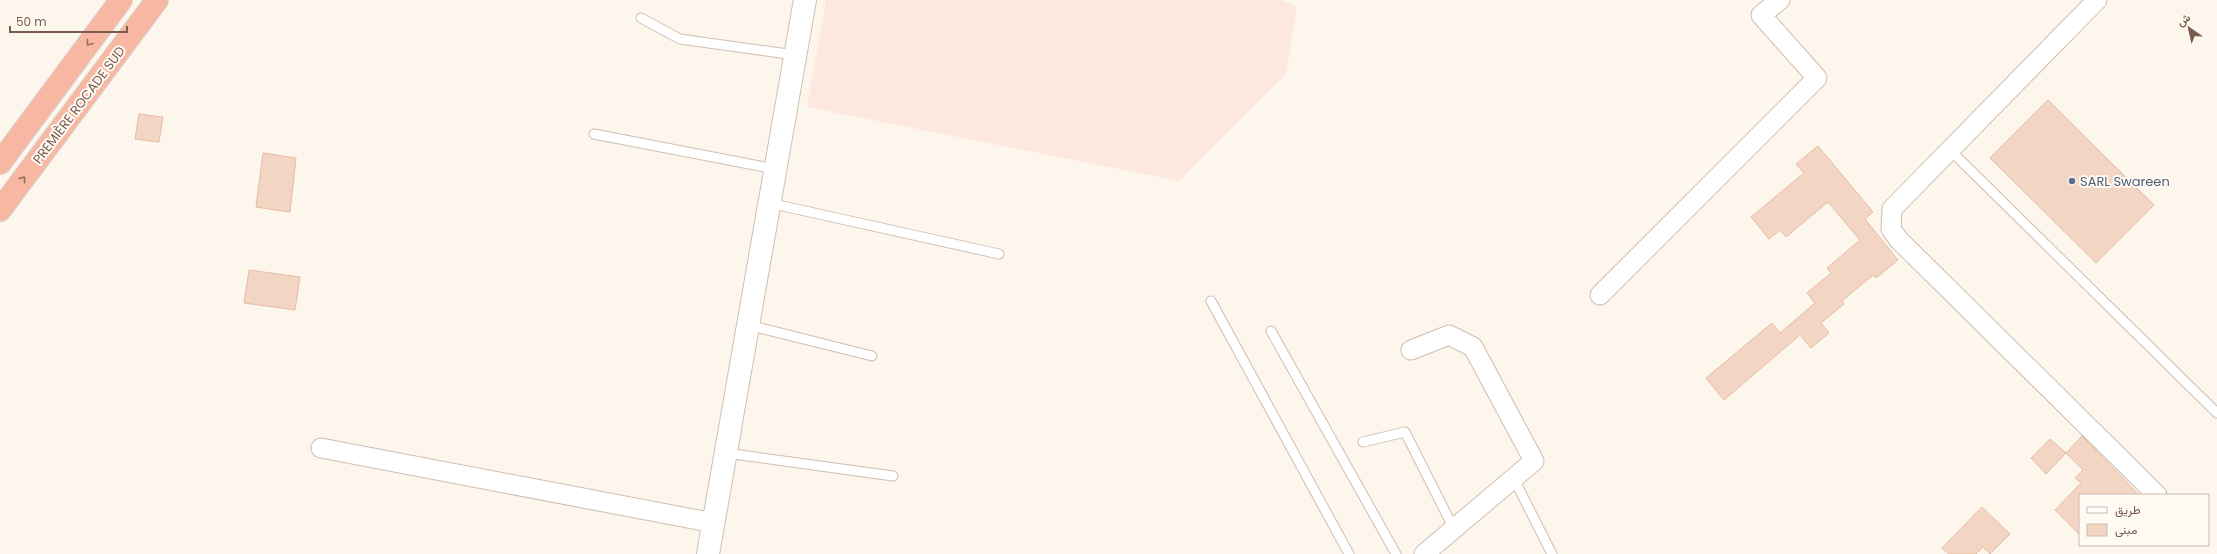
<svg xmlns="http://www.w3.org/2000/svg" width="2217" height="554" viewBox="0 0 2217 554" font-family="Poppins,Vazirmatn,sans-serif">
	<style>
		.commercial { fill: #fde8e0 }
		.building { fill: #f3d5c3; stroke: #e6bba3 }
		.lines { fill: none; stroke-linecap: round; stroke-linejoin: round }
		.service-casing { stroke: #d1beb0; stroke-width: 11 }
		.minor-casing { stroke: #d1beb0; stroke-width: 21 }
		.tertiary-casing { stroke: #d1beb0; stroke-width: 24 }
		.motorway-casing { stroke: #dad1cd; stroke-width: 24 }
		.service { stroke: #fff; stroke-width: 9 }
		.minor { stroke: #fff; stroke-width: 19 }
		.tertiary { stroke: #fff; stroke-width: 22 }
		.motorway { stroke: #f7b7a3; stroke-width: 22 }
		.oneway { stroke: #936e5e }
		.service-dot { fill: #5c6f8a; stroke: #fffaf3; stroke-width: 1.5 }
		.labels { text-anchor: middle; dominant-baseline: central; stroke-width: 4; stroke-linejoin: round; paint-order: stroke }
		.street-label { font-size: 13px; fill: #7a5c4d; stroke: #fffaf3 }
		.service-label { font-size: 13px; fill: #4e5e75; stroke: #fffaf3; text-anchor: start }
	</style>
	<rect width="100%" height="100%" fill="#fdf6ec"/>
	<!-- commercial -->
	<path class="commercial" d="M826,0H1282L1297,7L1286,74L1179,181L807,107Z"/>
	<!-- building -->
	<path class="building" d="M2048,100L2154,205L2096,263L1990,158Z
		M139,114L163,117L159,142L135,139Z
		M1818,146L1873,212L1865,219L1898,260L1876,278L1873,275L1842,301L1844,304L1821,323L1829,333L1811,348L1800,335L1724,400L1706,378L1772,323L1780,333L1815,303L1807,293L1831,273L1827,268L1860,240L1828,202L1786,237L1780,230L1769,239L1751,217L1804,173L1796,164Z
		M263,153L296,158L290,212L256,207Z
		M249,270L300,277L295,310L244,303Z
		M2082,436L2139,495H2080V535L2055,510L2081,483L2075,478L2083,470L2066,453Z
		M2050,439L2066,453L2046,474L2031,458Z
		M1982,507L2010,534L1990,554L1983,547L1976,554H1949L1942,548Z"/>
	<g class="lines">
		<defs>
			<path id="service" d="M641,18L680,39L795,55
				M594,134L775,169
				M1950,150L2217,413
				M769,203L999,254
				M1211,301L1349,554
				M748,325L872,356
				M1271,331L1396,554
				M1363,442L1405,432L1454,529
				M726,453L893,476
				M1514,479L1552,554"/>
			<path id="minor" d="M2097,0L1892,209L1891,229L1899,240L2157,495
				M1600,295L1817,78L1761,15L1780,0
				M1411,350L1449,335L1473,347L1534,461L1424,554
				M321,448L714,523"/>
			<path id="tertiary" d="M708,554L805,0"/>
			<path id="motorway" d="M0,163L121,0
				M0,210L157,0"/>
		</defs>
		<!-- service casing -->
		<use href="#service" class="service-casing"/>
		<!-- minor casing -->
		<use href="#minor" class="minor-casing"/>
		<!-- tertiary casing -->
		<use href="#tertiary" class="tertiary-casing"/>
		<!-- motorway casing -->
		<use href="#motorway" class="motorway-casing"/>
		<!-- service -->
		<use href="#service" class="service"/>
		<!-- minor -->
		<use href="#minor" class="minor"/>
		<!-- tertiary -->
		<use href="#tertiary" class="tertiary"/>
		<!-- motorway -->
		<use href="#motorway" class="motorway"/>
	</g>
	<!-- one-way arrows -->
	<defs><path id="oneway-chevron" d="M-2-3.5L2.5 0L-2 3.5" fill="none" stroke-width="1.6" stroke-linecap="round" stroke-linejoin="round"/></defs>
	<g class="oneway">
		<use href="#oneway-chevron" transform="translate(89 43) rotate(127)"/>
		<use href="#oneway-chevron" transform="translate(23 179) rotate(-53)"/>
	</g>
	<!-- markers -->
	<circle class="service-dot" cx="2072" cy="181" r="4"/>
	<g class="labels">
		<!-- street labels -->
		<g class="street-label">
			<text transform="translate(79 105) rotate(-53)">PREMIÈRE ROCADE SUD</text>
		</g>
		<!-- service labels -->
		<g class="service-label">
			<text x="2080" y="181">SARL Swareen</text>
		</g>
	</g>
	<!-- legend -->
	<rect x="2079" y="494" width="130" height="52" fill="#fffaf3" stroke="#cabbb1"/>
	<rect x="2087" y="507" width="20" height="6" fill="#ffffff" stroke="#cabbb1"/>
	<text x="2115" y="514" font-size="12" fill="#7a5c4d">طريق</text>
	<rect x="2087" y="524" width="20" height="12" fill="#f3d5c3" stroke="#cabbb1"/>
	<text x="2115" y="534" font-size="12" fill="#7a5c4d">مبنى</text>
	<!-- north arrow -->
	<g transform="translate(2189 28) rotate(326)" stroke="#fffaf3" stroke-width="3" paint-order="stroke">
	<path d="M0-3L7 15L0 10L-7 15Z" fill="#7a5c4d"/>
	<text y="-6" font-size="11" font-weight="bold" text-anchor="middle" fill="#7a5c4d">ش</text>
	</g>
	<!-- scale -->
	<path d="M10 26v6h117v-6" fill="none" stroke="#7a5c4d" stroke-width="2"/>
	<text x="16" y="26" font-size="12" fill="#7a5c4d" stroke="#fffaf3" stroke-width="3" paint-order="stroke">50 m</text>
</svg>
